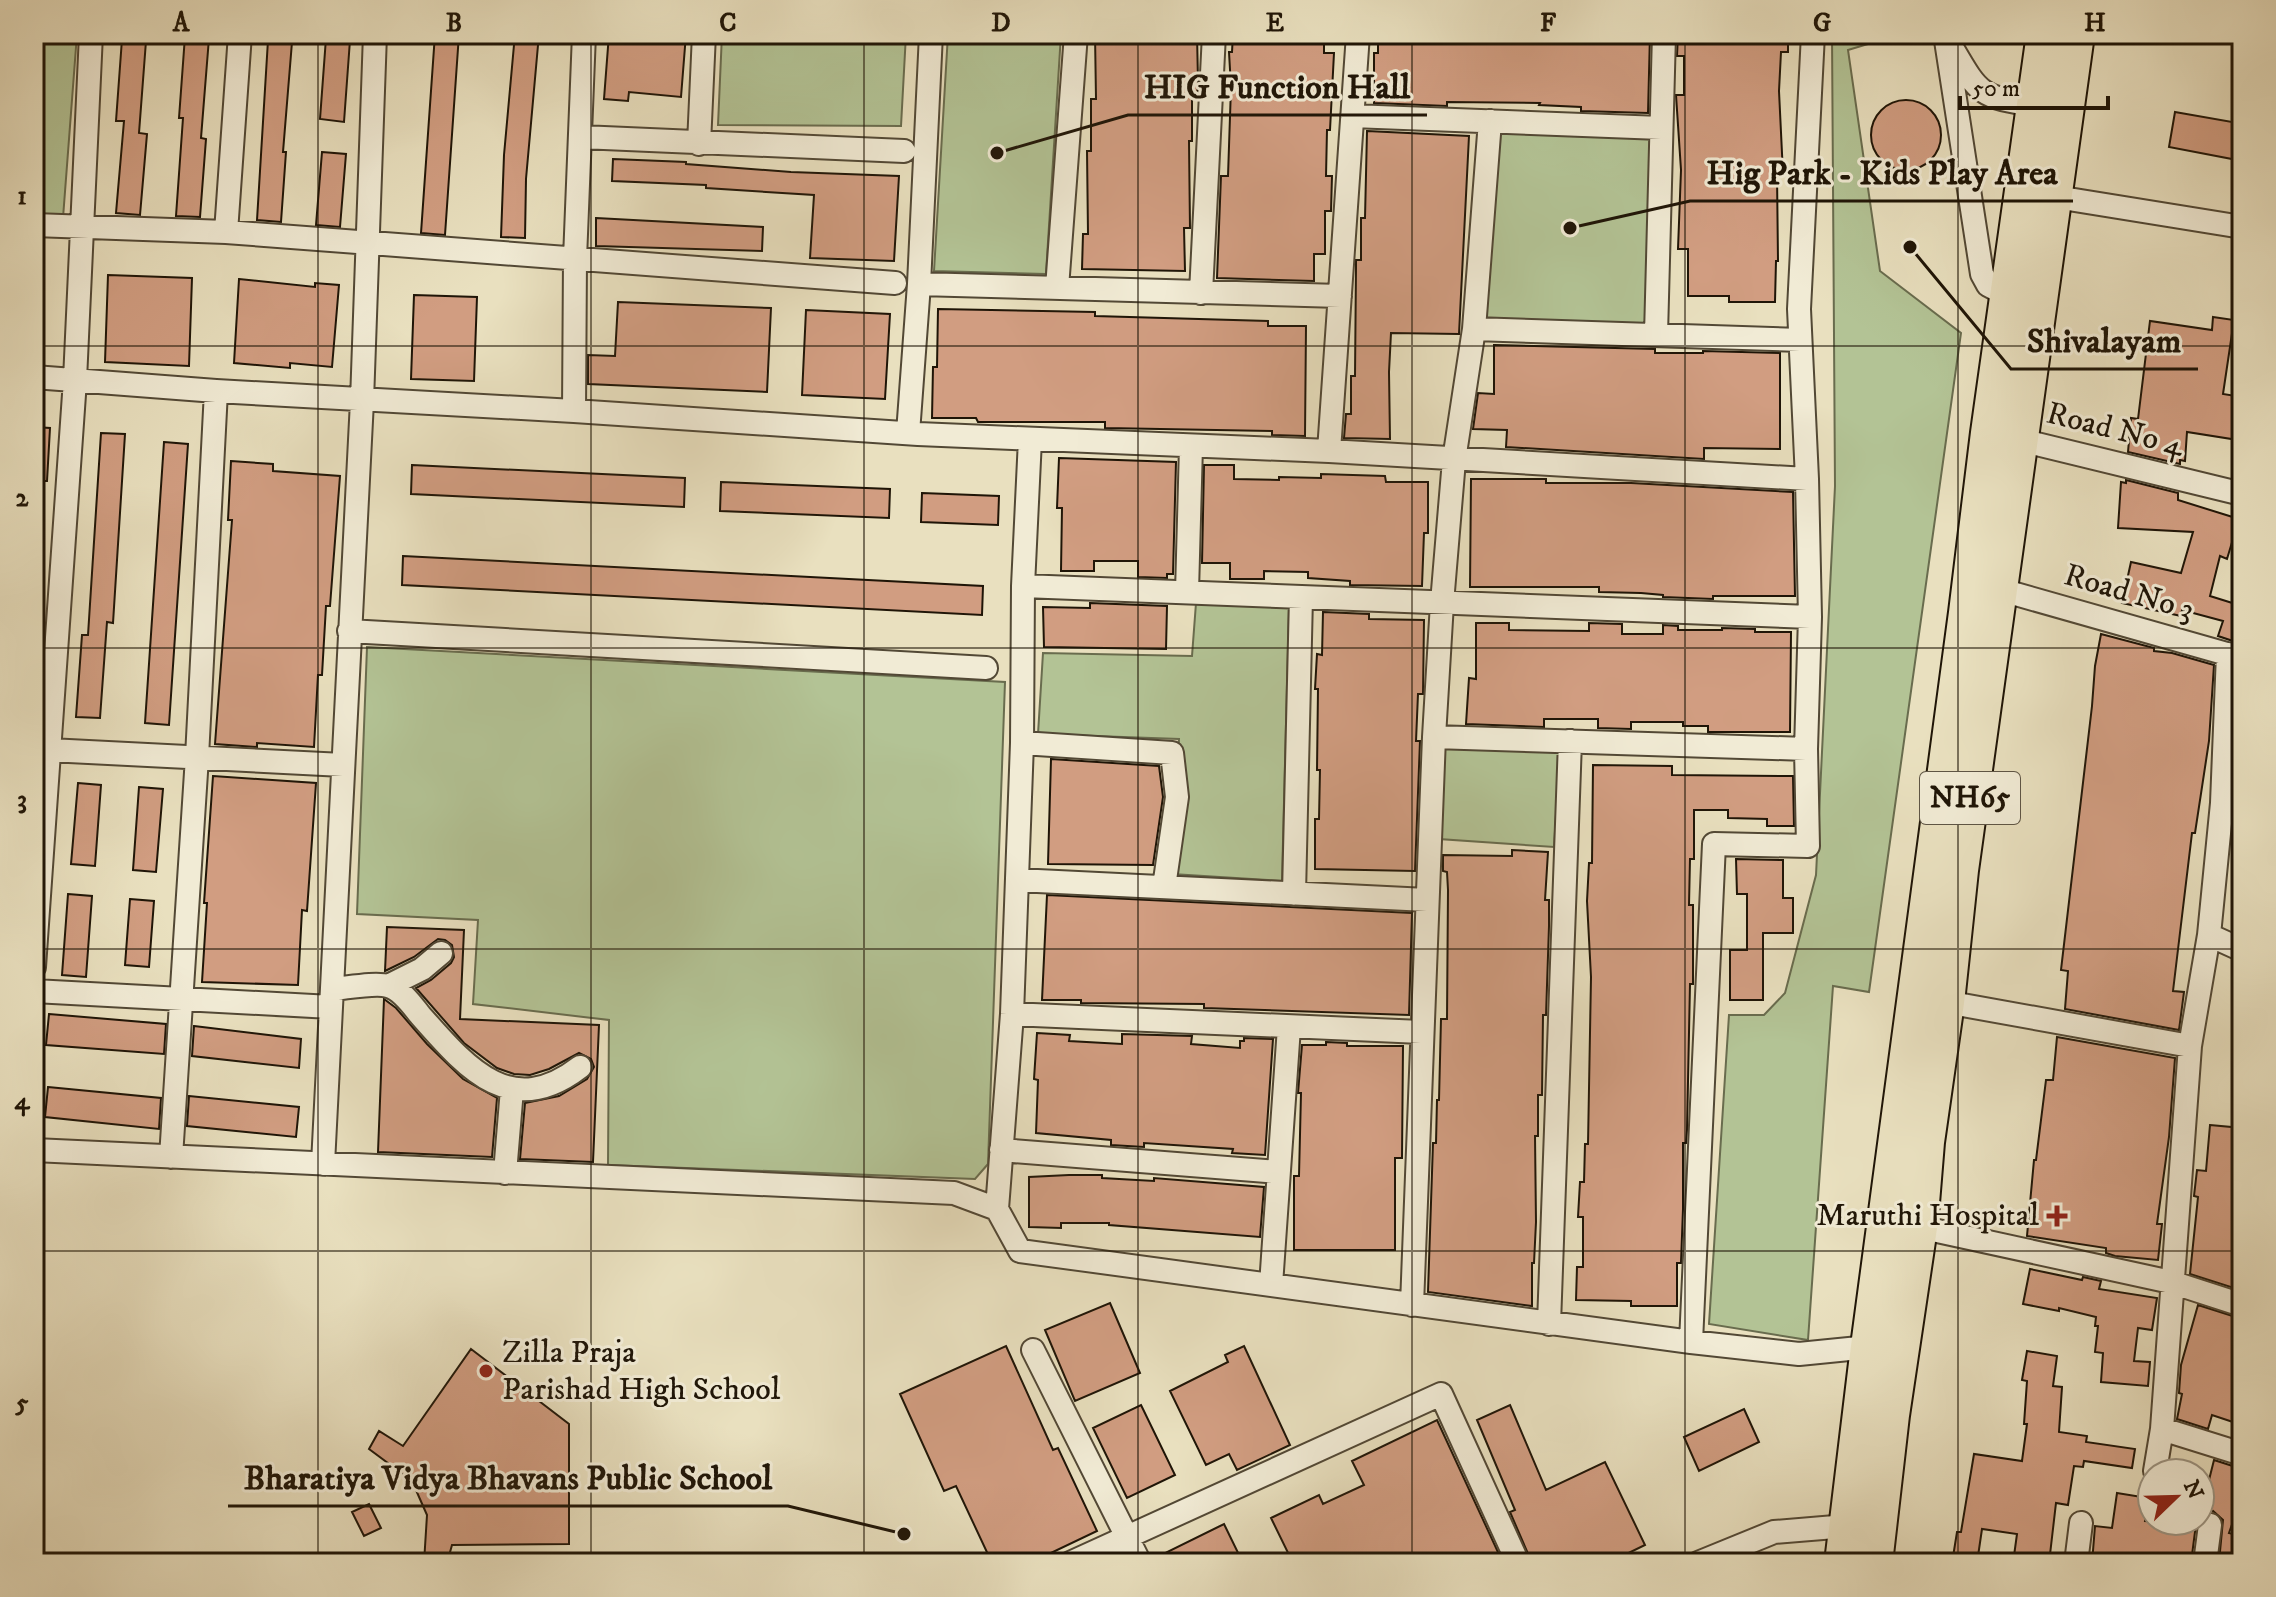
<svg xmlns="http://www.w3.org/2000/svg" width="2276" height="1597" viewBox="0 0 2276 1597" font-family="'IM FELL DW Pica',serif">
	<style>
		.green { fill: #b3c395; stroke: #696c4e; stroke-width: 2 }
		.building { fill: #d19d81; stroke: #1f1507; stroke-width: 2 }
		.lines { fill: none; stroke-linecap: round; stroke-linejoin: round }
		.minor-casing { stroke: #524835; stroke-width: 26 }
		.trunk-casing { stroke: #1f1507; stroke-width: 40 }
		.minor { stroke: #f1ebd5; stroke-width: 22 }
		.trunk { stroke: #e9e0bf; stroke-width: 36 }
		.grid { fill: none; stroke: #1f1507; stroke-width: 2; stroke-opacity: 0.55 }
		.poi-dot { fill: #8f2418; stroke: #f1ebd5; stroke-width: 3 }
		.labels { text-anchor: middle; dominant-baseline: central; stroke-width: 6; stroke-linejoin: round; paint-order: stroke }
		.shield { fill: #f1ebd5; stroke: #5e5545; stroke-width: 2 }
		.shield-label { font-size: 30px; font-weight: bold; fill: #1f1507 }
		.street-label { font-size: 32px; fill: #1f1507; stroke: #f1ebd5 }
		.poi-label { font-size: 32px; fill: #1f1507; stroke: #f1ebd5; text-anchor: end }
		.leader { fill: none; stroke: #1f1507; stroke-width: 3 }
		.callout-dot { fill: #1f1507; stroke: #f1ebd5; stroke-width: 3 }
		.callout-label { font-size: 34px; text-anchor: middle; font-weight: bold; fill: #1f1507; stroke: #f1ebd5; stroke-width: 6; stroke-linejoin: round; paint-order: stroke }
		.neatline { fill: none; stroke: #1f1507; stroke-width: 3 }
		.grid-label { font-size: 26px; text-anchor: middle; font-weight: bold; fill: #1f1507 }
	</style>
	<rect width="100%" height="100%" fill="#e9e0bf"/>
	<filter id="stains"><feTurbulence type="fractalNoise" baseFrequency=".0025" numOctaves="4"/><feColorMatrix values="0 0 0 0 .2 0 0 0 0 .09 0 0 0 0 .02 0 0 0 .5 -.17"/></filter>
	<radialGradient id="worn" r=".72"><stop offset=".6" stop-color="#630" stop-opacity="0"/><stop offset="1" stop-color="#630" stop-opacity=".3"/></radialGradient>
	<!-- green -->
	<path class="green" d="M34,34H77L62,231L34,230Z
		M722,34H906L901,126L718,125Z
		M948,34H1061L1046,274L934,271Z
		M1832,34H1901L1848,50L1880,271L1961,333L1869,992L1833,986L1808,1340L1709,1324L1729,1015H1764L1785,993L1816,875L1835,486Z
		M1499,131L1650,137L1646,325L1486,318Z
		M1196,603L1289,606L1282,881L1172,874L1179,739L1038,734L1043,653L1192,656Z
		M367,647L1005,682L988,1164L975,1179L608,1165L609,1020L473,1004L478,920L357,914Z
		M1444,745L1560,752L1554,847L1439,839Z"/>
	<!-- building -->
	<path class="building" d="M435,34H459L445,235L421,233Z
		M515,34H539L526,179L525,238L501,237L504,155Z
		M609,34H686L681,97L629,92L628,101L604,99Z
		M1095,34H1197L1198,82L1197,98H1192V141H1189L1190,228H1184L1185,271L1082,269L1083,234H1088L1087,151H1091V99H1096Z
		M1233,34H1324V53H1334L1330,130H1327L1326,176H1332L1331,211H1325V254H1314V281L1217,278L1221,176H1228L1231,87L1229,52H1232Z
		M1378,34H1650L1648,113L1581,111V107L1539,105L1540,103L1447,102V106L1374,103V53H1378Z
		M1678,34H1788V52H1781L1779,91L1783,174H1777L1778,261H1776L1775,302H1729V296H1688V249H1678L1681,170L1676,95H1684V56H1677Z
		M185,36L209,38L201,138L206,139L200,217L176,216L183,118H179Z
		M326,38L350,40L344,122L320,119Z
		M122,39L146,41L139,133L147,134L140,215L116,213L124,121H116Z
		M268,40L292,42L283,152H286L281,222L257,220Z
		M1871 135a35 35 0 1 1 70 0a35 35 0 1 1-70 0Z
		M2175,112L2238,123L2232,159L2169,147Z
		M1367,131L1469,136L1459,334L1391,333L1389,372L1390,439L1344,438L1346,414H1351V376H1355L1356,267V260H1361V218H1365Z
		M322,152L346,154L340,227L316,225Z
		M613,159L686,162V164L791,172L899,176L894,261L810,258L814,195L706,188V185L612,181Z
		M596,218L763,227L762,251L596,246Z
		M108,275L192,278L189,366L105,362Z
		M239,279L315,287V283L339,285L332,367L290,363V368L234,363Z
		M414,295L477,297L474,381L411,379Z
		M618,302L771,308L767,392L588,384V355L615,356Z
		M938,309L1095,312V316L1268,321V326H1306L1305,436L1272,435V431L1105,428V422H978L976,418H932L933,367H937Z
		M806,310L890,314L885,399L802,395Z
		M2213,317L2234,320L2223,394L2242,397L2238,440L2187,432L2185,461L2180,460V464L2128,452L2131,418L2138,419L2150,321L2212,330Z
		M1494,345L1655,349V353H1703V351L1780,353V449L1704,448V459L1506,447L1507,430L1473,429L1478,393L1494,394Z
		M34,427L50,428L47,481H34Z
		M101,433L125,434L113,623L107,622L100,718L76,717L82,635H88Z
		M164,442L188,444L169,725L145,723Z
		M1059,458L1176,462L1173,574H1167V578L1138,577V561H1094V571H1061L1062,508H1057Z
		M231,461L273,464V471L340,476L330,606H326L322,675H318L314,747L257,743V747L215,744L232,520H228Z
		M412,465L685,478L684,507L411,494Z
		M1204,465H1234V479L1279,480V477L1321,478V474L1385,476L1386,482H1428V533H1424L1422,586L1350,585V581L1308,578V572L1264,571V579H1230V563H1202Z
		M1471,479H1546V483H1631L1793,492L1795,596H1713V599L1663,597V595L1641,593L1599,592V587H1470Z
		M2126,480L2178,493V500L2239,519L2227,559L2220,556L2210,596L2242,606V644L2218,636L2223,621L2182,610L2181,616L2122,603L2131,562L2181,573L2193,532L2118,528L2121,482L2126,483Z
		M721,482L890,489L889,518L720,511Z
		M922,493L999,496L998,525L921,522Z
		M403,556L983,586L982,615L402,585Z
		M1090,603L1167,606L1166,649L1044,647L1043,607L1090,608Z
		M1323,612L1369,614V619L1424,620L1423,694H1418L1416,741H1420L1415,871L1315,869V819H1319L1320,770H1317L1318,689H1315L1317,654L1322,655Z
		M1476,623H1509V630L1589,631V623L1622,624V634H1663V625L1678,626V630H1722V628L1755,629V632H1791L1790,732H1708V726H1683V722H1631V729L1598,728V719H1544V727L1466,724L1469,678L1476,679Z
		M2101,634L2154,648V651L2172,653L2214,665L2209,741L2195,833H2192L2173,991L2184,992L2179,1030L2065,1009L2068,971L2061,970L2092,706L2095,666Z
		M1051,759L1159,766L1163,797L1153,865L1048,864Z
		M1593,765L1672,766V775L1793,776L1794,826H1767V819L1728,818V810H1694V859H1690L1689,905H1693V984H1690L1687,1130L1686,1143H1683V1209L1681,1263H1677V1306H1631V1301L1576,1300L1577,1267H1583V1217H1578L1580,1182H1584L1585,1144H1588L1591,977L1587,901L1589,863H1592Z
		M213,776L316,783L307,911L302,910L298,985L202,982L207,903H204Z
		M78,783L101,785L95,866L71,864Z
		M139,787L163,789L156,872L133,870Z
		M1512,850L1548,852L1545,900H1549V926L1546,1015H1543L1542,1095H1538V1136H1535L1536,1222L1534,1263H1532V1306L1428,1292L1433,1143H1436L1437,1100H1439L1441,1019H1447L1448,890L1447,872L1443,871V855L1512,856Z
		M1736,859L1783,860V898H1793V933H1763V1000H1730V950H1747V894H1737Z
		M68,894L92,896L86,977L62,975Z
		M1047,895L1412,913L1409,1015L1204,1008V1004L1081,1003V1000H1042Z
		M130,899L154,901L149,967L125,965Z
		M387,927L464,930L460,1019L599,1025L593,1162L520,1159L525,1103L559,1096L587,1079L594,1067L591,1059L579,1053L549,1069L530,1075L514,1074L497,1068L464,1043L416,988L431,980L451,963L454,957L452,945L445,940L438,939L414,957L385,971Z
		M384,999L396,1008L427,1044L463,1079L497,1098L492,1157L378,1152Z
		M49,1014L166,1024L164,1054L46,1045Z
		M194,1026L301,1039L299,1068L192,1056Z
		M1037,1033L1070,1035L1069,1041L1122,1044V1034L1192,1036L1191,1044L1240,1048V1041H1244V1038L1273,1039L1265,1155L1232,1153L1233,1149L1144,1143V1147L1111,1145V1140L1036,1133L1038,1080L1034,1079Z
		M2057,1037L2175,1058L2169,1137L2157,1224H2162L2158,1260L2115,1256L2106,1253V1248L2027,1236L2034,1160H2036L2046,1080H2053Z
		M1326,1042L1347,1043V1046H1403L1402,1158H1395V1250H1294V1176H1299L1301,1093H1298L1302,1045H1326Z
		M48,1087L161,1098L159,1129L45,1117Z
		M189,1096L299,1107L296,1137L187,1126Z
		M2210,1125L2242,1128L2240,1290L2190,1274L2198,1197L2194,1196L2197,1170L2206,1171Z
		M1069,1175H1102V1178L1154,1181V1178L1264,1187L1260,1237L1109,1225V1223H1061V1228L1029,1227V1177Z
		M2030,1269L2082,1280L2083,1277L2101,1281L2099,1289L2157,1298L2152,1330L2138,1328L2134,1361L2150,1362L2148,1386L2101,1382L2103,1353L2095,1352L2098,1326H2095L2096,1317L2059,1308V1311L2023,1304Z
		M1110,1303L1140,1373L1075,1401L1045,1330Z
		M2198,1305L2242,1319V1425L2212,1415L2208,1429L2177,1419L2182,1394L2179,1393L2181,1365Z
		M1006,1346L1053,1450L1058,1448L1097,1531L1030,1563H992L956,1486L944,1491L900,1394Z
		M1244,1346L1290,1445L1237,1470L1229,1454L1206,1465L1170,1391L1228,1362L1225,1355Z
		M471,1349L569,1424V1544L452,1545L447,1563H424L427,1515L412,1481L369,1449L379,1431L403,1446Z
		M2027,1351L2057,1356L2053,1386L2062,1387L2059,1432L2087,1436L2086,1442L2135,1449L2132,1468L2084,1461L2083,1467L2074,1466L2068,1505L2056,1503L2049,1563H2013L2017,1534L1982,1529L1977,1563H1952L1957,1532H1961L1974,1454L2022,1461L2027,1424H2024L2027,1381L2022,1380Z
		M1141,1405L1175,1475L1127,1498L1093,1428Z
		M1510,1405L1546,1490L1605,1462L1645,1545L1608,1563H1532L1510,1512L1515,1510L1477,1420Z
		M1744,1409L1759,1442L1699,1471L1684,1437Z
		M1437,1420L1503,1563H1293L1271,1518L1319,1495L1323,1504L1364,1485L1352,1461Z
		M2214,1460L2242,1469V1496L2229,1533L2242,1536V1563L2219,1562L2223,1520L2213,1511L2200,1516Z
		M2117,1493L2148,1498L2145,1521L2196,1524L2191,1563H2092L2095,1526L2112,1528Z
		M369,1504L381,1528L364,1536L352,1512Z
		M1224,1524L1243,1563H1154L1153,1559Z"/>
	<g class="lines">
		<defs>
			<path id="minor" d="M1945,34L1982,274L1988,285L2007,295
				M1951,46C1979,94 1979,97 2035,105
				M1352,116L1661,128
				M581,137L904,151
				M699,144L704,34
				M2056,197L2242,227
				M34,225L226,232L895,283
				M226,232L240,34
				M919,284L1340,296
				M1057,288L1076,34
				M1201,293L1214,34
				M1474,329L1800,340
				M1656,335L1664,34
				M34,377L216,391L574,411L918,434L1329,451L1807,479
				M574,411L575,259L584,34
				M908,433L919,284L931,34
				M1030,439L1023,586L1022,743L1012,1014L997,1209L1020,1251L1691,1342L1799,1354L1869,1347
				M2020,440L2242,494
				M1329,451L1358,34
				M1023,586L1810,617
				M1998,589L2241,658
				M1187,592L1191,446
				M349,631L986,668
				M1434,737L1806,749
				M1022,743L1172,753L1177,797L1164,887
				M49,750L343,765
				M1017,880L1427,900
				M1294,894L1301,597
				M2209,935L2242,950
				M34,967L75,380L91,34
				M388,986L422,969L441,953
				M332,989C346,988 376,982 388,986C401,989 412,1005 420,1015C466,1067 510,1121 580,1067
				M34,991L331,1007
				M1946,1002L2190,1046
				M1012,1014L1421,1032
				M34,1150L954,1193L997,1209
				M1001,1150L1278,1172
				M171,1157L197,757L216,391
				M323,1164L362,401L375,34
				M505,1173L512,1089
				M1919,1227L2171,1282L2242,1305
				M1271,1285L1289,1027
				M1412,1305L1434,737L1442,603L1454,460L1474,329L1490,121
				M1549,1324L1570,741
				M1691,1342L1714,844L1808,846L1806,749L1810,617L1807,479L1799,309L1813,34
				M1033,1350L1140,1563
				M2162,1429L2242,1454
				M2155,1471L2162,1429L2190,1046L2209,935L2222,803L2228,654
				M1070,1563L1441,1394L1518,1563
				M1698,1563L1774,1532L1847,1526
				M2076,1563L2081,1523
				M2205,1563L2210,1525"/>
			<path id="trunk" d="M1843,1563L1869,1347L1967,613L1989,433L2045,34
				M1874,1563L1891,1415L1919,1227L1926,1142L1946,1002L1960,870L2076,34"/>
		</defs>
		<!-- minor casing -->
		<use href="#minor" class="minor-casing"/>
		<!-- trunk casing -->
		<use href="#trunk" class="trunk-casing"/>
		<!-- minor -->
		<use href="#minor" class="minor"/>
		<!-- trunk -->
		<use href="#trunk" class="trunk"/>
	</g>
	<!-- grid -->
	<path class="grid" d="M318,34V1563M591,34V1563M864,34V1563M1138,34V1563M1412,34V1563M1685,34V1563M1958,34V1563M34,346H2242M34,648H2242M34,949H2242M34,1251H2242"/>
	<!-- markers -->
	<g class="poi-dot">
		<path d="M2053 1204h8v8h8v8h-8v8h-8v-8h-8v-8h8z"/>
		<circle cx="486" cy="1371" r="8"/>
	</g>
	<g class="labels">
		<!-- shield labels -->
		<rect class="shield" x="1920" y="772" width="100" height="52" rx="6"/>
		<g class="shield-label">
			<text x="1970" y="798">NH65</text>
		</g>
		<!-- street labels -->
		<g class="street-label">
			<text transform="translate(2115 430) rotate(14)">Road No 4</text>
			<text transform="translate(2129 593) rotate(16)">Road No 3</text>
		</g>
		<!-- poi labels -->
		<g class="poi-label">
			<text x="2039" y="1216">Maruthi Hospital</text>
			<text x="502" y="1353" text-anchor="start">Zilla Praja<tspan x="502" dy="37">Parishad High School</tspan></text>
		</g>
	</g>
	<!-- callouts -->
	<path class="leader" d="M997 153L1128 115H1427M1570 228L1690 201H2073M1910 247L2011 369H2198M904 1534L788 1506H228"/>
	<g class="callout-dot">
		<circle cx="997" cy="153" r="8"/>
		<circle cx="1570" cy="228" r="8"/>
		<circle cx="1910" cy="247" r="8"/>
		<circle cx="904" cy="1534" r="8"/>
	</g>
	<g class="callout-label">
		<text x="1277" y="98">HIG Function Hall</text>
		<text x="1882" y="184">Hig Park - Kids Play Area</text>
		<text x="2104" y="352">Shivalayam</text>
		<text x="508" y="1489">Bharatiya Vidya Bhavans Public School</text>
	</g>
	<!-- margin -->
	<rect width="2276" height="1597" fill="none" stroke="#e9e0bf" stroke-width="88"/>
	<!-- north arrow -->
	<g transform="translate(2176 1497) rotate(67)"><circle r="38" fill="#f1ebd5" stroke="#9d9583" stroke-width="2"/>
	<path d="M0-6L14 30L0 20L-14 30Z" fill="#8f2418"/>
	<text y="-12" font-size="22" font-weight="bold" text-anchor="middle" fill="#1f1507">N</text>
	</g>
	<!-- scale -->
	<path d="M1960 96v12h148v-12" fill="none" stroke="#1f1507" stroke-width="4"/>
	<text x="1972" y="96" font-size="24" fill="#1f1507" stroke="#f1ebd5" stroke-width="6" paint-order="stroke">50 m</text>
	<rect x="44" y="44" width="2188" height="1509" class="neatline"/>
	<g class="grid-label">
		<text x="181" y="31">A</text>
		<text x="454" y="31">B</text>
		<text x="728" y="31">C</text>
		<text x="1001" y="31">D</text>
		<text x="1275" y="31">E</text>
		<text x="1548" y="31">F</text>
		<text x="1822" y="31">G</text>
		<text x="2095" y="31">H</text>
		<text x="22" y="204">1</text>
		<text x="22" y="506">2</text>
		<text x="22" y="808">3</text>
		<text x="22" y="1109">4</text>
		<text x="22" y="1411">5</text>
	</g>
	<rect width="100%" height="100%" filter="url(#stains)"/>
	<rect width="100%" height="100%" fill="url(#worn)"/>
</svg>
